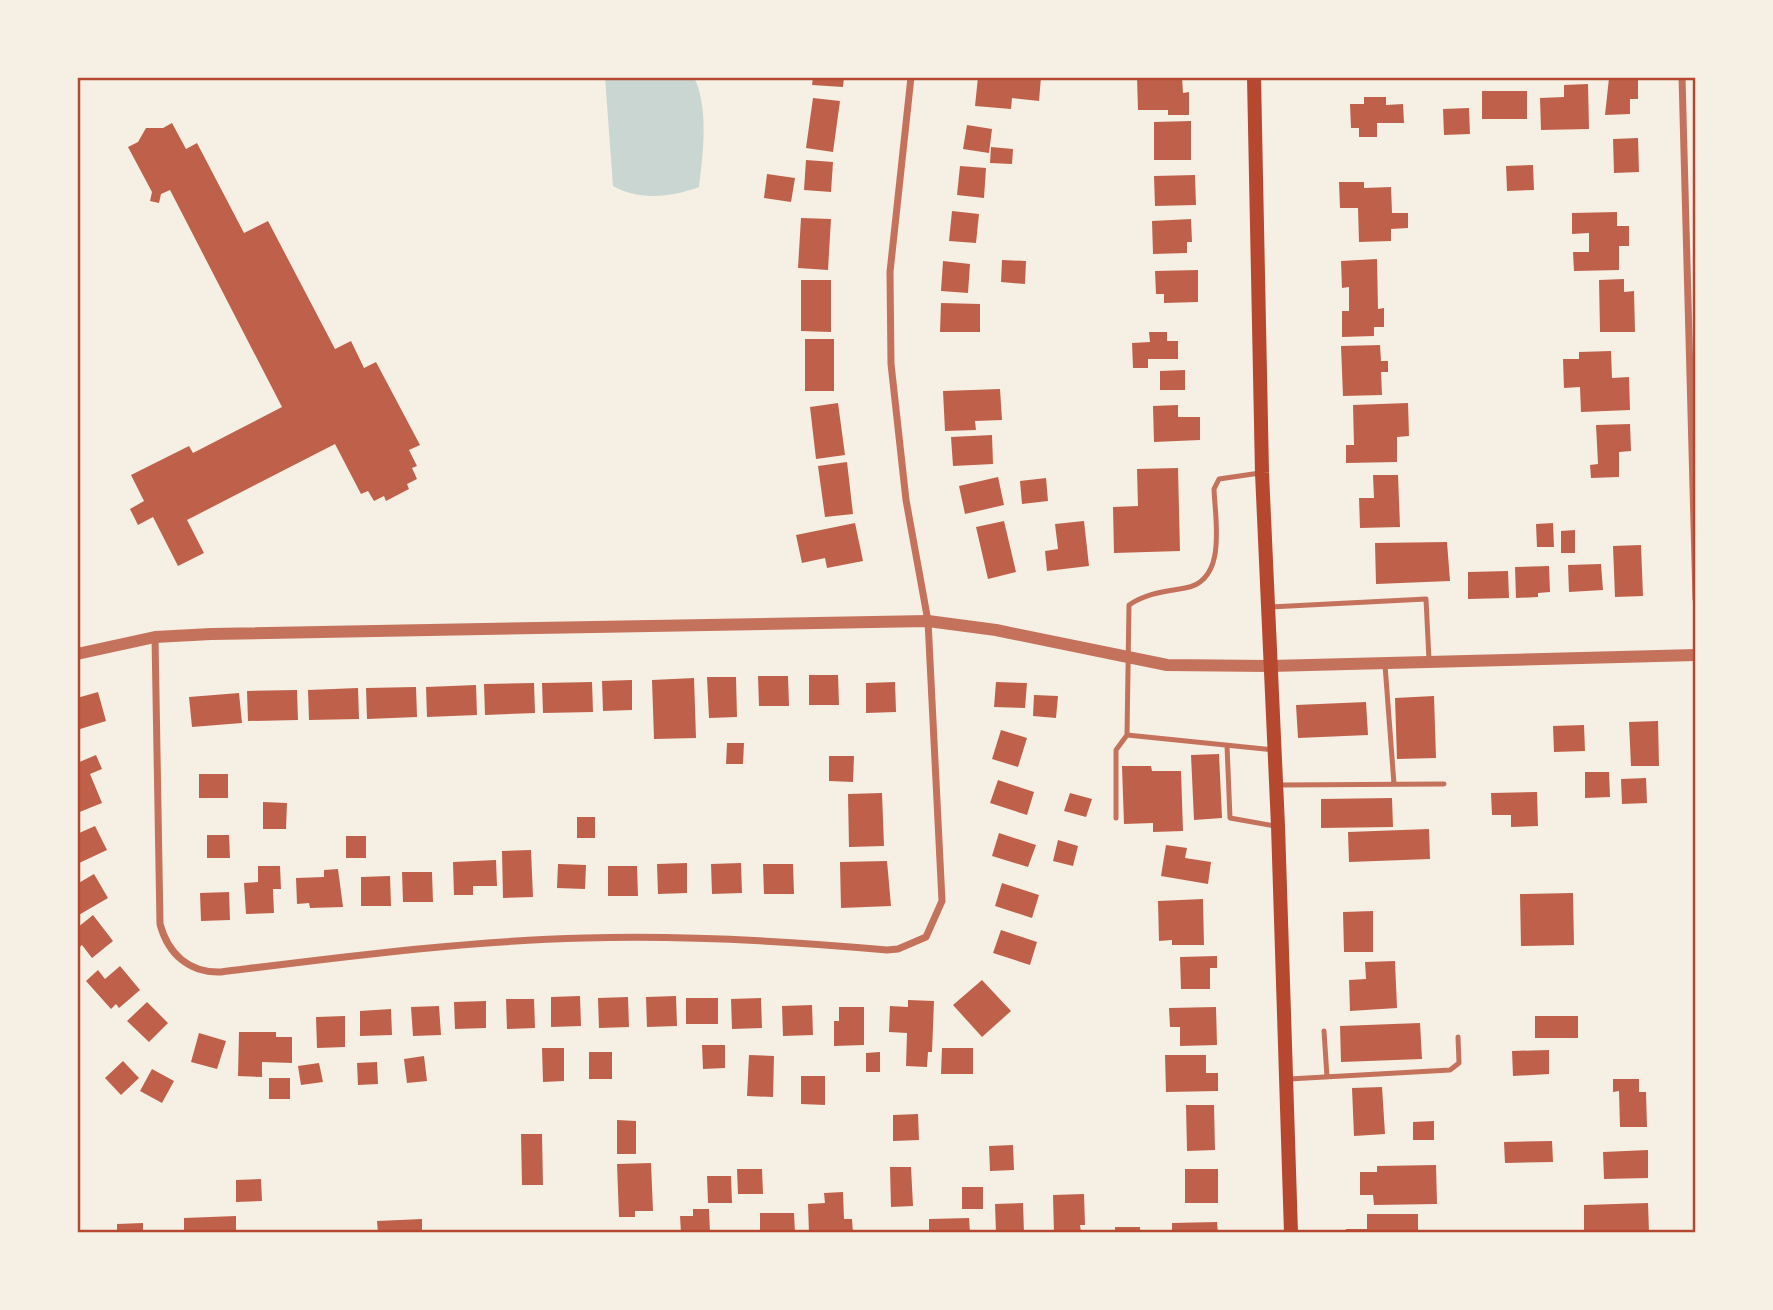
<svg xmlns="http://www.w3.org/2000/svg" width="1773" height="1310" viewBox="0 0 1773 1310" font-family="'Exo 2',sans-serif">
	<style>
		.water { fill: #c9d6d2 }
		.building { fill: #bf614a }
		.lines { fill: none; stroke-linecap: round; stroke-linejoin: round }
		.service { stroke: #c5725c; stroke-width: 5 }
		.minor { stroke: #c5725c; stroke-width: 7 }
		.tertiary { stroke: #c5725c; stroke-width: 12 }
		.secondary { stroke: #b5482f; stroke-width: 14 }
		.neatline { fill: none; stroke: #b5482f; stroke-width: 2.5 }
	</style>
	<rect width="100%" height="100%" fill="#f6efe4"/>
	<!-- water -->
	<path class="water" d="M605,77H694C709,109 703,153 699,187C672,197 639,201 613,186Z"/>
	<!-- building -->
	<path class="building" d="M813,77H844L843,87L812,85Z
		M978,77H1041L1039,101L1012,98L1011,109L975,106Z
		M1137,77H1182L1183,93L1189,92V115H1168V110H1138Z
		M1638,77V99H1630V114L1605,115L1609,78Z
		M1588,84L1589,129L1541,130L1540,98L1564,97V85Z
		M1482,91H1527V119H1482Z
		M1364,97H1386V105L1403,104L1404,123H1377V137H1359V128H1351L1350,104H1364Z
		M813,98L840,101L833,152L806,148Z
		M1469,108L1470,134L1444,135L1443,109Z
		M1191,121V160H1154V122Z
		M172,123L186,149L197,143L244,233L268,221L335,349L351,341L364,368L376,362L420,445L409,450L417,466L412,468L417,479L407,484L409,489L386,501L384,496L374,501L368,491L361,494L335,444L187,520L204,553L178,566L153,517L138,525L130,509L144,501L131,475L189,446L193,453L282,407L170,190L161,194L159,203L150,201L152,192L128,147L138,142L146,128H163Z
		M967,125L992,129L989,153L963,149Z
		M1638,138L1639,172L1614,173L1613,139Z
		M991,147L1013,149L1012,164L990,163Z
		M806,160L833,162L831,192L804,190Z
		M1533,165L1534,190L1507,191L1506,166Z
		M960,166L986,168L984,198L957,195Z
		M767,174L795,178L791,202L764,198Z
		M1195,175L1196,205L1155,206L1154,176Z
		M1339,182H1364V188L1391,187L1392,213H1408V228L1391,229V241L1359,242L1358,208H1340Z
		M952,211L979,214L976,243L949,241Z
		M1617,212V226H1629V246H1619V270L1574,271L1573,252H1589V233L1572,234V213Z
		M801,218L831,219L828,270L798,268Z
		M1191,219L1192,242H1187V253L1153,254L1152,221Z
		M1377,259L1378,309L1384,308V327H1374V336L1342,337V311H1349V287L1342,288L1341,261Z
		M1002,260L1026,261L1025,284L1001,282Z
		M943,261L970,264L968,293L941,291Z
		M1198,270V302L1164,303V294H1156L1155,271Z
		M1624,279V292L1634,291L1635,332H1600L1599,280Z
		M801,280H831V332L801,331Z
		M941,303L980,304V332H940Z
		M1149,332H1167V341H1178V359H1148V368H1133L1132,343L1150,342Z
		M805,339H834V391H805Z
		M1380,345L1381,361H1388V372H1381L1382,395L1343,396L1341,346Z
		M1611,351L1612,378L1629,377L1630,410L1581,412L1580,387L1564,388L1563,359H1579V352Z
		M1185,370V390H1160V371Z
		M1000,389L1002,420L975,421L976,430L945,431L943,391Z
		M838,403L845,455L816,459L810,407Z
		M1408,403L1409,436L1397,437V462L1346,463V445H1354L1353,405Z
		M1178,405V417H1200V440L1154,442L1153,406Z
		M1630,424L1631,451L1619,452V477L1591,478L1590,465L1598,464L1596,425Z
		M992,435L993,464L953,466L951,437Z
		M847,462L853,514L825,517L818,466Z
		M1178,468L1180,551L1114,553L1113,507L1138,506L1137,469Z
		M1373,475H1398L1400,527L1360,528L1359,498H1374Z
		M998,477L1004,505L965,514L959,486Z
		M1046,478L1048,501L1022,504L1020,481Z
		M1004,521L1016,572L988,579L976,527Z
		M1084,521L1089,566L1047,571L1045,551L1058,549L1055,524Z
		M855,523L863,561L827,568L825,558L802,563L796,535Z
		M1553,523L1554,547H1537L1536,524Z
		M1575,530V553H1561V531Z
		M1447,542L1450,581L1376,584L1375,543Z
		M1641,545L1643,596L1615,597L1613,546Z
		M1601,564L1603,590L1569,592L1568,565Z
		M1549,566L1550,592L1538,593V597L1516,598L1515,567Z
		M1508,571L1509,598L1468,599V572Z
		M809,675H838L839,705H809Z
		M758,676H788L789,706H759Z
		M707,677H736L737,717L709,718Z
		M694,678L696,738L654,739L652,680Z
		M632,680V710L603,711L602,681Z
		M592,682L593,712L543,713L542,683Z
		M895,682L896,712L866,713V683Z
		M996,682L1027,683L1025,708L994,707Z
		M534,683L535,713L485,715L484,684Z
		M476,685L477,715L427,717L426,687Z
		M416,687L417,717L367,719L366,688Z
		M358,688L359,719L309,720L308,690Z
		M297,690L298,720L248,721L247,691Z
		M98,692L106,721L77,730V698Z
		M239,693L242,723L192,727L189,697Z
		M1034,695L1058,696L1056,718L1033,716Z
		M1434,696L1436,758L1397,759L1395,698Z
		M1366,702L1368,735L1298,738L1296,705Z
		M1658,721L1659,766H1631L1629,722Z
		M1584,725L1585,751L1554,752L1553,726Z
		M1001,730L1027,738L1018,767L992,759Z
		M727,743H744L743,764H726Z
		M1219,754L1222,818L1194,820L1191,755Z
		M96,755L102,769L90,774L102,803L77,813V763Z
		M829,756H854L853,782L829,781Z
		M1122,766H1151L1152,771H1181L1183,831L1153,832V823L1124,824Z
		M1585,772H1609L1610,797L1585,798Z
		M199,774H228V798H199Z
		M1646,778L1647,803L1622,804L1621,779Z
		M998,780L1034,792L1027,815L990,803Z
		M1537,792L1538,826L1511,827V815H1492L1491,793Z
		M882,793L884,846L849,847L848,794Z
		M1070,793L1092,799L1086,817L1064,811Z
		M1392,798L1393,827L1321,828V799Z
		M263,802L287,803L286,829H263Z
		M577,817H595V838H577Z
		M95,826L107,850L77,864V834Z
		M1429,829L1430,859L1349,862L1348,832Z
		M999,833L1036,845L1028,867L992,856Z
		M207,835H229L230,858H207Z
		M346,836H366V858H346Z
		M1058,840L1078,846L1073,866L1053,861Z
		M1166,845L1187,848L1185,858L1211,862L1208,884L1161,876Z
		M531,850L533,897L503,898L502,851Z
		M496,860L497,886H473V895H454L453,862Z
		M887,861L891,906L841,908L840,862Z
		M687,863V893L658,894L657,864Z
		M741,863L742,893L712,894L711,864Z
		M558,864L586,865L585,889L557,888Z
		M763,864H793L794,894H764Z
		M258,866H280L281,889H273L274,913L246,914L244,883L258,882Z
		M608,866H637L638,896H608Z
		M338,869L343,907L310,908L309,903L297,904L296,878L324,877V870Z
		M402,872H432L433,902H403Z
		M94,874L108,898L77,916V884Z
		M390,876L391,906H361V877Z
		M1002,883L1039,895L1032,918L995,906Z
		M229,892L230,920L201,921L200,893Z
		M1573,893L1574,945L1521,946L1520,894Z
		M1203,899L1204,945H1172V940L1159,941L1158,901Z
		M1373,911V952H1344L1343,912Z
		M93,915L113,941L92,958L82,945L77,949V928Z
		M1001,930L1037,942L1030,965L993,953Z
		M1217,956V968H1210V989H1181L1180,957Z
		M1395,961L1397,1008L1350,1011L1349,980L1366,979L1365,962Z
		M120,966L140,990L119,1008L116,1004L111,1009L86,981L98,970L105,979Z
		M982,980L1011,1011L982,1037L953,1005Z
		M580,996L581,1026L551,1027V997Z
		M676,996L677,1026L647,1027L646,997Z
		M628,997L629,1027L599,1028L598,998Z
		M686,998H718V1024H686Z
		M761,998L762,1028L732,1029L731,999Z
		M506,999H534L535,1028L507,1029Z
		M908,1000L934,1001L932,1052H928L927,1067L906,1066L907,1033L889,1032L890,1006L908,1007Z
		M486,1001V1028L455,1029L454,1002Z
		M147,1002L168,1023L149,1042L127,1021Z
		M812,1005L813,1035L783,1036L782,1006Z
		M439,1006L441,1035L413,1036L411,1007Z
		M839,1007H864V1045L834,1046V1021H839Z
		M1216,1007L1217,1045L1180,1046V1027H1170L1169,1008Z
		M391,1009L392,1035L360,1036V1011Z
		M345,1016V1047L317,1048L316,1017Z
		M1535,1016H1578V1038H1535Z
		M1420,1023L1422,1059L1341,1062L1340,1026Z
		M239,1032H276V1037H292V1063L262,1062V1077L238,1076Z
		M199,1033L226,1041L217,1069L191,1062Z
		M702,1045H725V1068L703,1069Z
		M542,1048H564V1081L543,1082Z
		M942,1048H973V1074H941Z
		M1549,1050V1074L1513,1076L1512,1051Z
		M589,1052H612V1079H589Z
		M880,1052V1072H866V1053Z
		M749,1055L774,1056L773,1097L747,1096Z
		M1165,1055H1206V1073H1218V1091L1166,1092Z
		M424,1056L427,1081L407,1083L404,1059Z
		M123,1061L139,1078L121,1095L105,1078Z
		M377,1062L378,1084L358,1085L357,1063Z
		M319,1063L323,1082L301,1085L298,1066Z
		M152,1069L174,1081L162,1103L140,1091Z
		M801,1076H825V1105L801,1104Z
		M269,1078H290V1099H269Z
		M1613,1079H1639V1092H1646L1647,1127H1620L1619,1091L1613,1092Z
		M1382,1087L1385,1134L1354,1136L1352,1088Z
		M1186,1105H1214L1215,1150L1187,1151Z
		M918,1114L919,1140L893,1141V1115Z
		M617,1120L636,1121V1154H617Z
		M1434,1121V1140H1413V1122Z
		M521,1134H542L543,1185H522Z
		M1552,1141L1553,1162L1505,1163L1504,1142Z
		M1013,1145L1014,1170L990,1171L989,1146Z
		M1648,1150V1178L1604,1179L1603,1152Z
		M651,1163L653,1211H635V1217H619L617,1164Z
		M1436,1165L1437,1204L1374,1205L1373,1195H1360V1172H1377V1166Z
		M890,1167H911L913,1206L891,1207Z
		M737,1169H762L763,1194H738Z
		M1185,1169H1218V1203H1185Z
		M707,1176H731L732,1203H708Z
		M261,1179L262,1201L236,1202V1180Z
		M962,1187H983V1209H962Z
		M843,1192L844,1219H852L853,1233H809L808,1204L825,1203L824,1193Z
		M1084,1194L1085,1225H1080L1081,1233H1054L1053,1195Z
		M1023,1203L1024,1233H996L995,1204Z
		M1648,1203L1649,1233H1584V1205Z
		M693,1209H709L710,1233H681L680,1216H693Z
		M760,1213H794L795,1233H760Z
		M1367,1214H1418V1233H1346V1229H1367Z
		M236,1216V1233H184V1218Z
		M969,1218L970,1233H929V1219Z
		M422,1219V1233H378L377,1221Z
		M1217,1222L1218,1233H1172V1223Z
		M143,1223V1233H117V1224Z
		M1115,1227H1140V1233H1115Z"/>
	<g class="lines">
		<!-- service -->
		<path class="service" d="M1260,473L1219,479L1214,489C1215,519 1228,581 1185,588C1163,592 1147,593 1129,605L1127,735L1274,750
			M1270,607L1426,599L1429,660
			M1385,665L1394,784
			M1227,745L1230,818L1275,826
			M1279,785L1444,784
			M1116,818V750L1127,735
			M1324,1031L1327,1077
			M1289,1079L1450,1070L1459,1063L1458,1037"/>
		<!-- minor -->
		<path class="minor" d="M1682,77L1696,599
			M155,637L160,924C168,954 189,973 221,972C342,957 463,941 585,938C686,935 786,941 887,950L898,949L926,937L942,901L928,621L906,500L891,364L890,272L911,77"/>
		<!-- tertiary -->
		<path class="tertiary" d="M77,654L155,637L211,634L928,621L996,630L1167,665L1269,666L1696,655"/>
		<!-- secondary -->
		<path class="secondary" d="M1254,77L1262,473L1278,826L1291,1233"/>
	</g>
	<!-- border -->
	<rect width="1773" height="1310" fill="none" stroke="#f6efe4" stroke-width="158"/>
	<rect x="79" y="79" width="1615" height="1152" class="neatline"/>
</svg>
